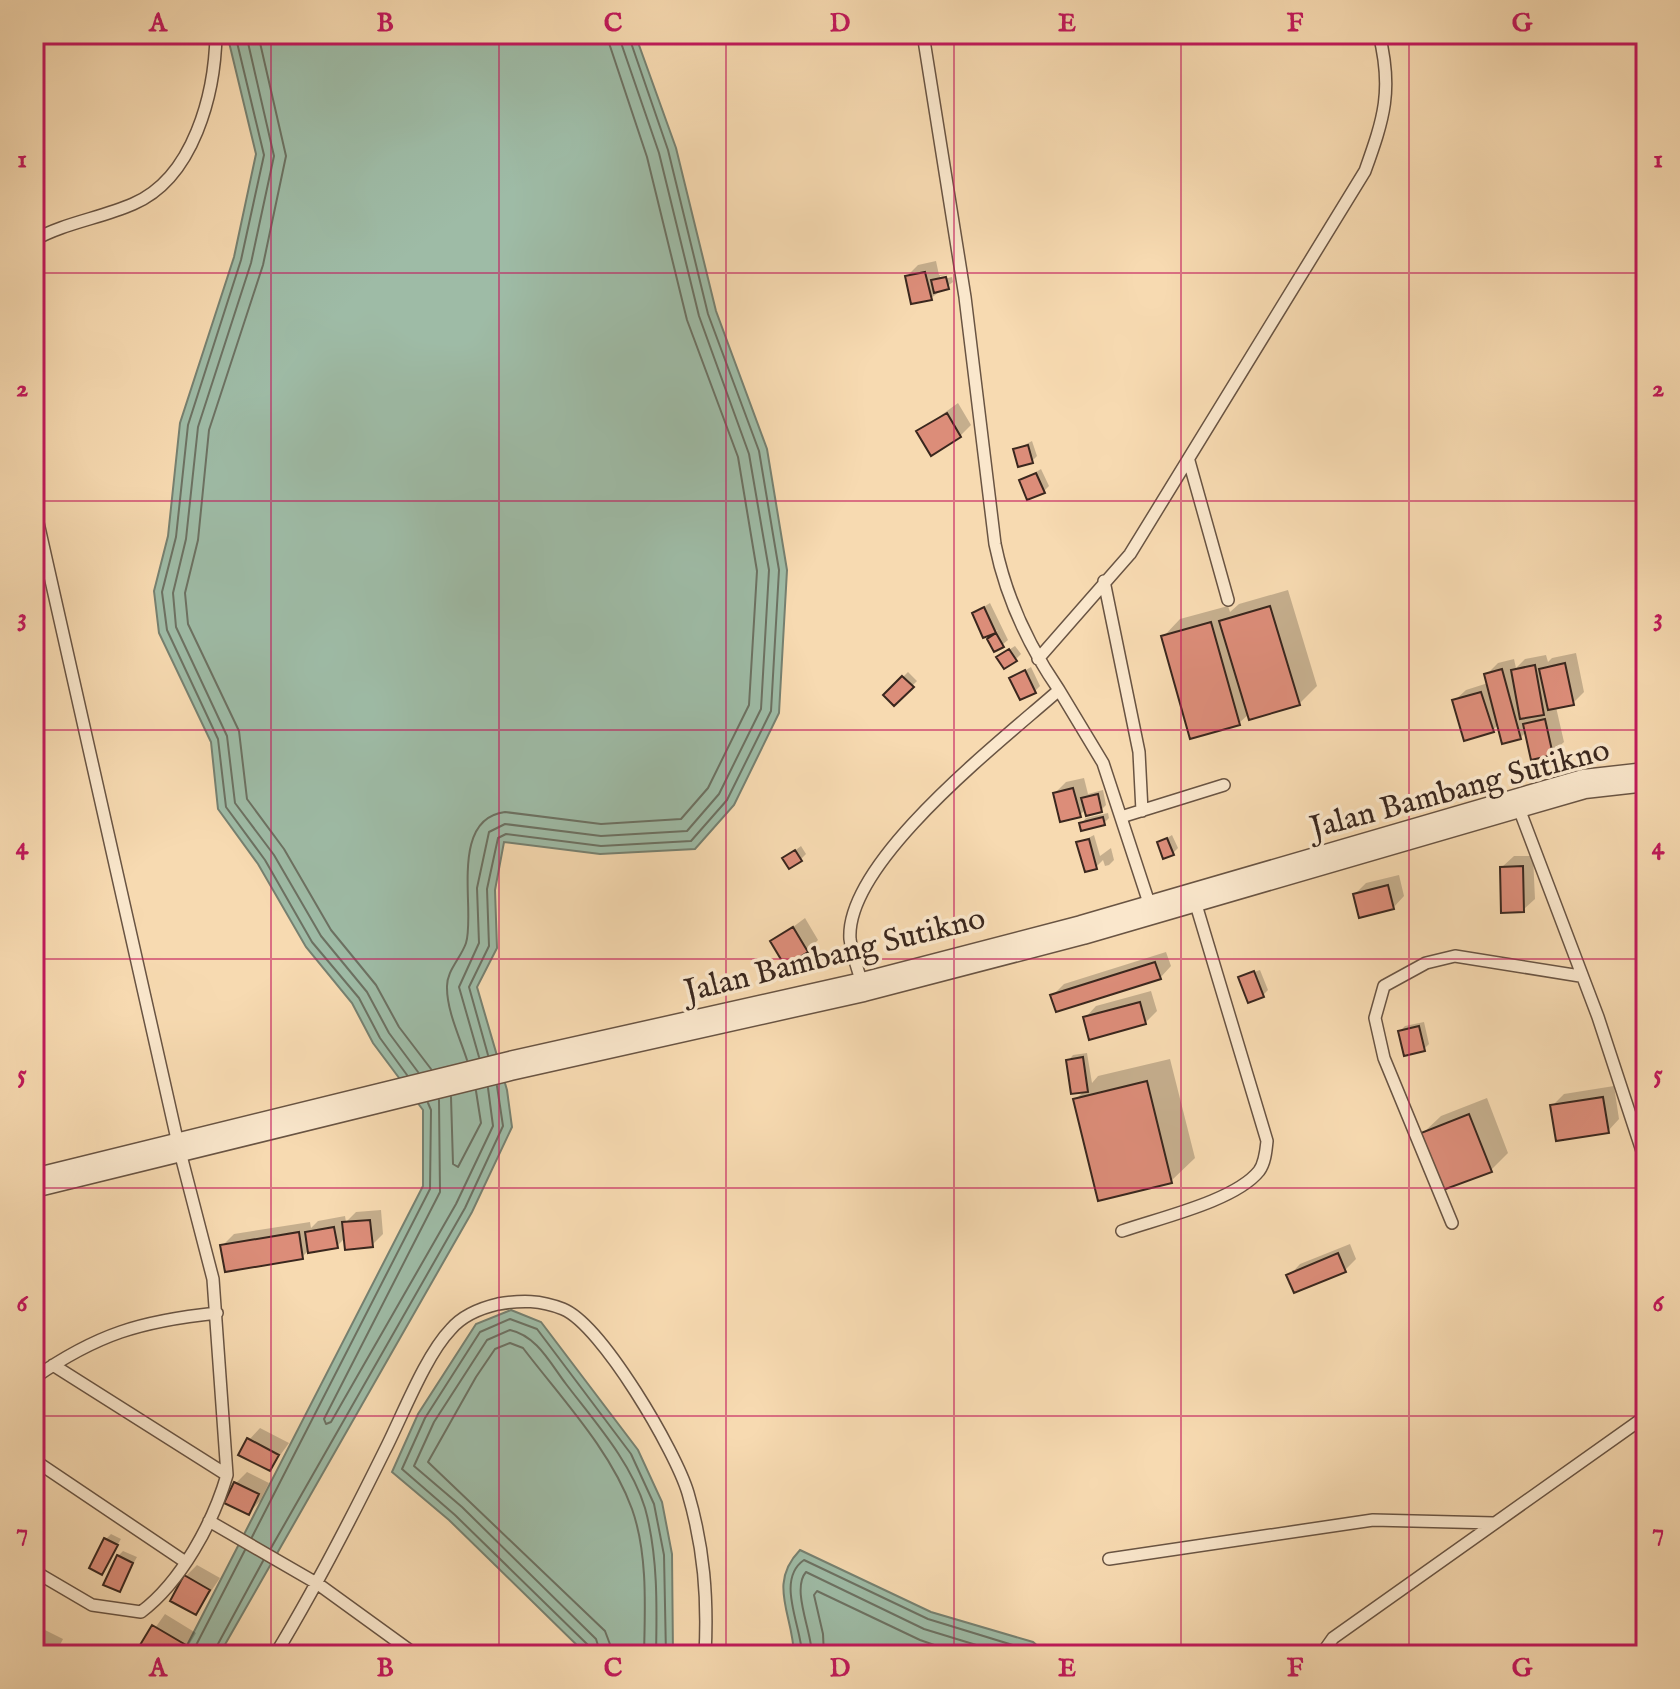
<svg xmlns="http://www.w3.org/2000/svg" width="1680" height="1689" viewBox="0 0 1680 1689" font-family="'IM FELL English',serif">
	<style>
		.water { fill: #9ebba6; stroke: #768070; stroke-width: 2 }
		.shadow { fill: #0003 }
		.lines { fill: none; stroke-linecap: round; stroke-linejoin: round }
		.shore { stroke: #6c7162; stroke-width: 2 }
		.building { fill: #dc8d79; stroke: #3a271e; stroke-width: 2 }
		.service-casing { stroke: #695443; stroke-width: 14 }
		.tertiary-casing { stroke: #695443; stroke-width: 31 }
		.service { stroke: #fae7cc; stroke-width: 11 }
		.tertiary { stroke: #fae7cc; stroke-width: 28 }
		.grid { fill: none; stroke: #c2185b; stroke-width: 2; stroke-opacity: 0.55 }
		.labels { text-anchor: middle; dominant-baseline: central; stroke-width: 7; stroke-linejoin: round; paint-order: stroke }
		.street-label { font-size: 32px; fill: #3a271e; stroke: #fae7cc }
		.neatline { fill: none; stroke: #c2185b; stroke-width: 3 }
		.grid-label { font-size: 26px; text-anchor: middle; font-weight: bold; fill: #c2185b }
	</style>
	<rect width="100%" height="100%" fill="#f7dab1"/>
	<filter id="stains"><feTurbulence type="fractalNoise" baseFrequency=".0025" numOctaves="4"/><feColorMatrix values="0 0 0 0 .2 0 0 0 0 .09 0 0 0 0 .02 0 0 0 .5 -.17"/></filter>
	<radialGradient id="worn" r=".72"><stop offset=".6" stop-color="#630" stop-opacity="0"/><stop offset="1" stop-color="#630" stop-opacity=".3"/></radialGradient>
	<!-- water -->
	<path class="water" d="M227,34H635L676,148L716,311L767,449L787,570L779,713L734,805L695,849L600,854L504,842L495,890L497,948L477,987L507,1090L512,1127L472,1212L219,1655H182L423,1186V1110L373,1043L352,1003L306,947L258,864L218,809L211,742L159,633L154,591L168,536L180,423L234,257L256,154Z
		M511,1310L541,1322L638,1450L662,1502L672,1554L673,1655H587L449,1520L392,1472L418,1414L476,1324Z
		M800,1550L931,1612L1033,1642L1048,1655H794C793,1614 767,1584 800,1550Z"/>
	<!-- shadow -->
	<path class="shadow" d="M936,261L939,275L951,274L940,276V280L952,277L953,282L931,298L907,276L918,265Z
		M958,403L971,425L960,436L918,432Z
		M1032,441L1037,456L1032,461L1015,450Z
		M1041,469L1049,486L1044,491L1021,481Z
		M1288,590L1317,686L1299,704L1249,714L1239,723L1163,637L1180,619L1228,606L1230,612L1239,604Z
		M990,603L1008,640L1002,645L989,639L998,630L984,636L974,613Z
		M1015,646L1021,654L1016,659L1004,653Z
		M1576,653L1584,692L1573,703L1556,707L1564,742L1552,753L1527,731L1520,738L1499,724L1493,730L1454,701L1466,690L1488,683L1486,675L1498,663L1514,659L1516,668L1525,659L1546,655L1548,662L1552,658Z
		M1031,667L1040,686L1035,691L1012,678Z
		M908,672L917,681L894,704L885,695Z
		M1084,778L1088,794L1103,790L1106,805L1101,810L1086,809L1080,815L1055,793L1066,782Z
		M1108,813L1109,818L1104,823L1081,824L1086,818Z
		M1094,835L1100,856L1111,848L1114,860L1109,865L1105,866L1103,860L1096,867L1079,843Z
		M1172,835L1178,848L1173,853L1159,843Z
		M801,846L806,854L801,859L785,858Z
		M1514,856H1533L1535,899L1523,910L1502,867Z
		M1399,875L1404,896L1393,908L1355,894L1366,883Z
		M805,918L818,940L807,951L773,942Z
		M1166,952L1171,966L1160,978L1053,995L1064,984Z
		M1260,970L1268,990L1263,995L1240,977Z
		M1151,991L1157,1011L1145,1023L1085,1018L1096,1006Z
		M1424,1022L1429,1044L1424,1049L1400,1031L1405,1026Z
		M1087,1053L1092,1083L1098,1076L1170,1059L1195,1158L1171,1181L1075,1100L1085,1090L1068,1061L1073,1055Z
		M1614,1086L1619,1119L1608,1131L1552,1106L1564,1094Z
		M1487,1098L1508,1153L1491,1170L1423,1133L1441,1116Z
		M381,1210L383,1234L372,1245L346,1237L337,1246L308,1251L302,1257L222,1246L234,1234L310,1222L311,1228L318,1221L345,1216L346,1222L356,1212Z
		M1350,1244L1356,1259L1345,1270L1289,1276L1300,1264Z
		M260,1428L289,1443L270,1469L249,1440Z
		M247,1472L269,1483L260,1501L249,1513L236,1483Z
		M111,1534L121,1539L101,1572L106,1539Z
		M123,1551L137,1557L119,1590L118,1556Z
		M197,1565L220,1578L196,1613L186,1576Z
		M165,1614L196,1633L183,1655H136Z
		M39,1627L63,1639L55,1655H34V1631Z"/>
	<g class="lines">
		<!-- shore -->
		<path class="shore" d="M235,34L264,155L241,260L188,425L176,537L162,592L167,630L218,739L226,807L265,860L312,942L359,998L380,1038L407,1075
			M246,34L274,156L251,263L198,427L186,539L173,593L176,627L227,736L235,803L274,855L321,936L367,992L389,1033L418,1072
			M258,34L286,156L263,265L209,430L198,540L185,593L188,624L239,731L247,799L284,849L331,930L376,985L399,1027L431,1069
			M488,1055L469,987L489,946L487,889L498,838L506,834L601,846L691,841L727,800L771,711L779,570L759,451L708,314L668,150L628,34
			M479,1057L459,987L479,943L477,888L489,832L505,824L601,836L687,831L719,794L761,709L769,570L749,454L699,316L659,153L618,34
			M467,1060C460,1038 447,1011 447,988C446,971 461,958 466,943C476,912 448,819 505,812L601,824L681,819L708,788L749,705L757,571L738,457L687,320L647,157L606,34
			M451,1097L453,1164L458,1167L481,1123L476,1091
			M439,1100L440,1192L324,1419L326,1424L331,1422L456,1204L493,1126L488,1088
			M252,1537L430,1189L431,1110L428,1103
			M271,1548L465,1208L503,1126L497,1086
			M191,1655L245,1550
			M212,1655L263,1561
			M591,1655L589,1646L455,1515L402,1469L425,1418L480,1332L510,1319L537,1329L631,1454L654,1504L664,1555L666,1655
			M601,1655L596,1639L462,1507L414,1466L434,1422L487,1340L510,1330C537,1336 550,1363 566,1384C595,1422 631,1462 645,1508C658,1555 657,1607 656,1655
			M614,1655L605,1631L428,1462L476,1377L495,1349L510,1343L523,1348C561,1398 610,1449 632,1509C648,1554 645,1609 644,1655
			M802,1655C802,1627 775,1580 804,1560L928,1619L1029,1650L1036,1655
			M812,1655C812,1632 791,1589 806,1572L924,1629L1009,1655
			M824,1655L823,1634L814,1595L817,1591L920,1640L963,1655"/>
	</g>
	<!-- building -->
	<path class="building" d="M925,272L932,300L911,304L905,276Z
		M946,277L949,289L934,293L931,280Z
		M947,413L961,437L931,456L916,431Z
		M1028,445L1033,463L1018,467L1013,449Z
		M1036,473L1045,493L1027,500L1019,480Z
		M1270,606L1300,705L1249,720L1219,621Z
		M984,607L996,633L983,638L972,613Z
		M1211,622L1240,725L1190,739L1161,636Z
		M996,633L1004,647L994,652L987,639Z
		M1009,649L1017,661L1004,669L996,657Z
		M1565,663L1574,705L1548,710L1539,669Z
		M1535,665L1544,715L1520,719L1511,670Z
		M1502,669L1521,739L1502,744L1484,674Z
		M1025,670L1036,693L1020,700L1009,678Z
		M902,676L914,687L894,706L883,695Z
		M1481,692L1494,732L1464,741L1452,700Z
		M1545,719L1553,755L1531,760L1523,724Z
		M1073,788L1081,817L1060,822L1053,793Z
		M1098,794L1102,812L1086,816L1081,798Z
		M1103,817L1105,825L1081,831L1079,823Z
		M1167,838L1174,855L1163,859L1157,842Z
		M1089,839L1097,869L1085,872L1076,842Z
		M795,850L802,861L789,869L782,858Z
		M1523,866L1524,912L1501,913L1500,867Z
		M1388,885L1394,909L1359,918L1353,894Z
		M793,927L808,952L785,966L770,941Z
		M1155,962L1161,979L1056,1012L1050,995Z
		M1254,971L1264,997L1248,1003L1238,977Z
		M1140,1002L1146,1024L1089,1040L1083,1017Z
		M1419,1026L1425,1051L1404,1056L1398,1031Z
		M1083,1057L1088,1092L1071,1094L1066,1060Z
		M1147,1081L1172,1183L1098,1201L1073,1099Z
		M1603,1097L1609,1133L1556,1141L1550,1105Z
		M1469,1114L1492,1172L1443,1190L1421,1133Z
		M370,1220L373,1247L345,1250L342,1222Z
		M334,1227L338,1248L308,1253L305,1232Z
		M299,1232L303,1259L225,1272L220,1245Z
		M1338,1253L1346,1272L1294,1293L1286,1275Z
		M247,1438L279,1455L270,1471L238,1455Z
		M234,1482L259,1494L249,1515L224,1503Z
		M104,1538L118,1545L102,1575L89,1568Z
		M117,1555L133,1563L120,1592L103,1585Z
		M184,1575L210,1590L196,1615L170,1601Z
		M152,1625L186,1645L180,1655H134Z
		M34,1641L54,1651L52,1655H34Z"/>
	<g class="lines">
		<defs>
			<path id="service" d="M34,240C64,223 101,218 133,204C194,178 215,93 216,34
				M1189,461L1228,600
				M34,505L179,1148L213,1279L227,1475C213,1523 181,1582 141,1612L92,1605L34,1571
				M1104,581L1139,752L1142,811
				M1038,659L1130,554L1365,171C1384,118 1393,90 1379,34
				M1059,690L1103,763L1151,909
				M1518,806L1598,1017L1646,1163
				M1121,817L1224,785
				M863,987C859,972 852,955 850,939C845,861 1004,739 1059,690C1028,645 1006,598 995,544L965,297L923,34
				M1452,1223L1384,1058L1375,1018L1384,986L1426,963L1455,956L1580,976
				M1122,1231C1159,1218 1235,1201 1259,1171C1265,1163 1266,1151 1267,1141L1194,898
				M53,1365L227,1475
				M34,1378C97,1334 141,1321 217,1313
				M34,1460L184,1561
				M209,1521L318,1584L416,1655
				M1109,1559L1373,1520L1494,1523
				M275,1655C315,1589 350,1521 384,1452C402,1417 425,1356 451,1329C463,1315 481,1308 498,1304C522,1300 540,1300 563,1309C602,1325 676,1452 688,1493C704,1548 708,1598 705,1655
				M1321,1655L1333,1638L1646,1416"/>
			<path id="tertiary" d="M34,1183L510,1066L863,987L1082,930L1584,784L1646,777"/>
		</defs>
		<!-- service casing -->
		<use href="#service" class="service-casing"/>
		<!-- tertiary casing -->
		<use href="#tertiary" class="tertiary-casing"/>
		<!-- service -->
		<use href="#service" class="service"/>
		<!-- tertiary -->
		<use href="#tertiary" class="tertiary"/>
	</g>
	<!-- grid -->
	<path class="grid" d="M271,34V1655M499,34V1655M726,34V1655M954,34V1655M1181,34V1655M1409,34V1655M34,273H1646M34,501H1646M34,730H1646M34,959H1646M34,1188H1646M34,1416H1646"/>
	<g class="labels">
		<!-- street labels -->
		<g class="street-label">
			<text transform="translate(1460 790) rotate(-15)">Jalan Bambang Sutikno</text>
			<text transform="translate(835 956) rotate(-14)">Jalan Bambang Sutikno</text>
		</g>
	</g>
	<!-- margin -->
	<rect width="1680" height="1689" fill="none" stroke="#f7dab1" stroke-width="88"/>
	<rect x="44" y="44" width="1592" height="1601" class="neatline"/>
	<g class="grid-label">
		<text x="158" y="31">A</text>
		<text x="385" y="31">B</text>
		<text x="613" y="31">C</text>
		<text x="840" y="31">D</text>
		<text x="1067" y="31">E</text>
		<text x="1295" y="31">F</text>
		<text x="1522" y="31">G</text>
		<text x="22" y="167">1</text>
		<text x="1658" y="167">1</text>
		<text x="22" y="396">2</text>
		<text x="1658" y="396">2</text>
		<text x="22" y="625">3</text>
		<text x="1658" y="625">3</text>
		<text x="22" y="854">4</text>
		<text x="1658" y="854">4</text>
		<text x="22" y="1082">5</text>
		<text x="1658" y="1082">5</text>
		<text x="22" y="1311">6</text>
		<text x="1658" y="1311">6</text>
		<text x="22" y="1540">7</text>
		<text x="1658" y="1540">7</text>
		<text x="158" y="1676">A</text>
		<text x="385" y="1676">B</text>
		<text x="613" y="1676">C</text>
		<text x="840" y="1676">D</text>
		<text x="1067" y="1676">E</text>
		<text x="1295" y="1676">F</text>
		<text x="1522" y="1676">G</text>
	</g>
	<rect width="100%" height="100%" filter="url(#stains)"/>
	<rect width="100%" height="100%" fill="url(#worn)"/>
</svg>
